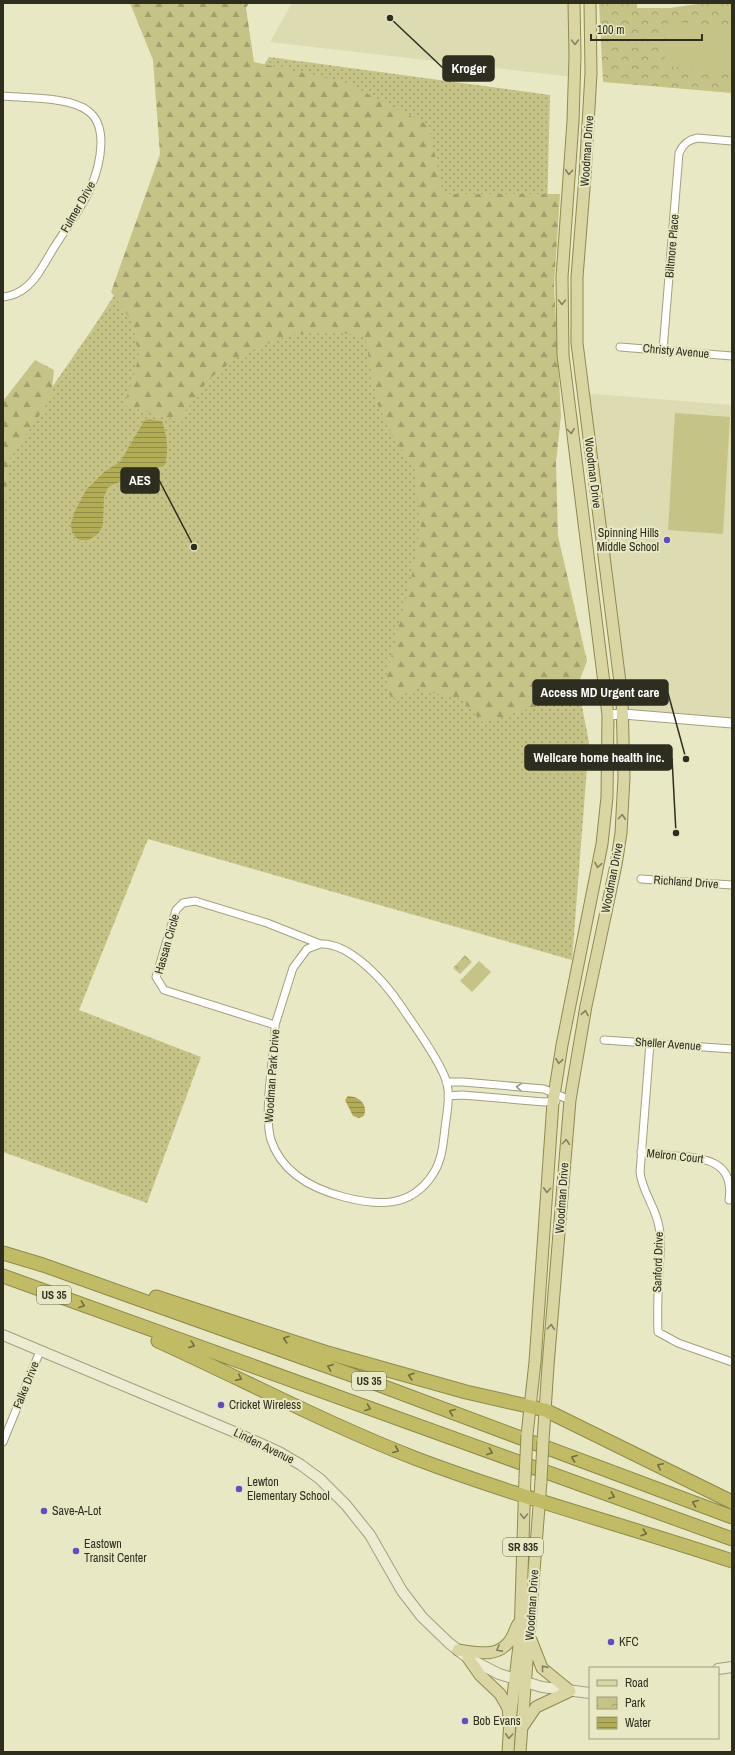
<svg xmlns="http://www.w3.org/2000/svg" width="735" height="1755" viewBox="0 0 735 1755" font-family="'Archivo Narrow',sans-serif">
	<style>
		.built { fill: #dddbb2 }
		.grass { fill: url(#grass-dots) }
		.forest { fill: url(#forest-firs) }
		.park { fill: url(#park-crowns) }
		.pitch { fill: #c6c386 }
		.water { fill: url(#water-rules) }
		.lines { fill: none; stroke-linecap: round; stroke-linejoin: round }
		.minor-casing { stroke: #a2a07f; stroke-width: 9 }
		.tertiary-casing { stroke: #a2a07f; stroke-width: 11 }
		.secondary-casing { stroke: #a2a07f; stroke-width: 12 }
		.primary-casing { stroke: #8e8a4d; stroke-width: 13 }
		.motorway-casing { stroke: #8e8a4d; stroke-width: 15 }
		.minor { stroke: #fff; stroke-width: 7 }
		.tertiary { stroke: #fff; stroke-width: 9 }
		.secondary { stroke: #edebd1; stroke-width: 10 }
		.primary { stroke: #dad6a3; stroke-width: 11 }
		.motorway { stroke: #c2bb65; stroke-width: 13 }
		.primary-bridge-casing { stroke: #8e8a4d; stroke-width: 13; stroke-linecap: butt }
		.primary-bridge { stroke: #dad6a3; stroke-width: 11 }
		.oneway { stroke: #848262 }
		.oneway2 { stroke: #969690 }
		.oneway3 { stroke: #716d3f }
		.poi-dot { fill: #604dc6; stroke: #e9e8c5; stroke-width: 1.5 }
		.labels { text-anchor: middle; dominant-baseline: central; stroke-width: 4; stroke-linejoin: round; paint-order: stroke }
		.shield { fill: #e9e8c5; stroke: #666652; stroke-width: 1 }
		.shield-label { font-size: 11px; font-weight: bold; fill: #2e2e20 }
		.street-label { font-size: 12px; fill: #2e2e20; stroke: #e9e8c5 }
		.poi-label { font-size: 12px; fill: #2e2e20; stroke: #e9e8c5; text-anchor: start }
		.leader { fill: none; stroke: #2e2e20; stroke-width: 1.5 }
		.callout-dot { fill: #2e2e20; stroke: #e9e8c5; stroke-width: 1.5 }
		.callout { fill: #2e2e20; stroke: #2e2e20; stroke-width: 1.5 }
		.callout-label { font-size: 13px; text-anchor: middle; font-weight: bold; fill: #fff }
	</style>
	<defs>
		<pattern id="grass-dots" width="8" height="8" patternUnits="userSpaceOnUse"><rect width="8" height="8" fill="#c6c386"/><path d="M2 2h.1M6 6h.1" fill="none" stroke="#a19f6d" stroke-width="1.8" stroke-linecap="round"/></pattern>
		<pattern id="forest-firs" width="22" height="20" patternUnits="userSpaceOnUse"><rect width="22" height="20" fill="#c6c386"/><path d="M5 1l3.5 6h-7zM16 11l3.5 6h-7z" fill="#a19f6d"/></pattern>
		<pattern id="park-crowns" width="20" height="18" patternUnits="userSpaceOnUse"><rect width="20" height="18" fill="#c6c386"/><path d="M2 6a3 3 0 1 1 6 0M12 15a3 3 0 1 1 6 0" fill="none" stroke="#a19f6d"/></pattern>
		<pattern id="water-rules" width="6" height="5" patternUnits="userSpaceOnUse"><rect width="6" height="5" fill="#b2ac55"/><path d="M0 2.5h6" fill="none" stroke="#918c46"/></pattern>
	</defs>
	<rect width="100%" height="100%" fill="#e9e8c5"/>
	<!-- built -->
	<path class="built" d="M292,3H573L574,77L270,42Z
		M583,393L732,405V723L623,714Z"/>
	<!-- grass -->
	<path class="grass" d="M269,57L550,95L540,493L589,742L572,960L148,839L79,1010L201,1057L147,1203L3,1152V458L93,328Z"/>
	<!-- forest -->
	<path class="forest" d="M130,3H249L246,8L254,62L345,82L428,125L444,194H560L554,286L561,416L556,462L558,536L587,661L574,695L483,723L461,699L418,689L391,699L386,677L412,574L421,523L414,468L392,435L377,403L365,337L331,331L289,335L239,356L209,379L179,420L124,406L139,357L132,321L111,292L160,154L153,60Z
		M35,360L54,370L51,398L9,460L6,498L3,500V401Z"/>
	<!-- park -->
	<path class="park" d="M599,3H637V8H670L704,3H732V93L603,82Z
		M465,955L472,962L460,974L453,968Z"/>
	<!-- pitch -->
	<path class="pitch" d="M668,21L732,27V72L664,66Z
		M675,413L730,417L723,534L668,530Z
		M479,961L491,972L472,992L460,981Z"/>
	<!-- water -->
	<path class="water" d="M148,419L162,421C167,437 169,449 165,465L109,486L104,496L103,525L99,533L89,540H79L75,537L72,532L71,524L74,513L86,490L105,471L120,462L144,421Z
		M348,1096C360,1097 368,1104 364,1116L359,1118L353,1116L345,1100Z"/>
	<g class="lines">
		<defs>
			<path id="minor" d="M3,96C26,98 71,97 88,111C98,118 101,131 101,143C100,185 76,213 55,246C46,260 38,278 25,288C19,293 11,296 3,297
				M620,347L732,356
				M663,350L679,153C683,144 688,140 697,138L732,141
				M641,879L732,885
				M320,944C350,942 385,982 401,1006C415,1027 434,1052 444,1075C452,1092 447,1110 445,1128C443,1145 442,1160 433,1174C411,1208 378,1206 344,1197C313,1189 282,1173 271,1140C264,1117 272,1064 275,1038V1025L293,968L307,949Z
				M275,1025L164,990L156,977L176,910L183,903L195,901L267,923L320,944
				M604,1040L732,1049
				M650,1043L640,1172C642,1192 656,1207 659,1227C662,1241 660,1256 659,1270C658,1291 657,1311 658,1332L678,1343L732,1362
				M446,1082H463L544,1089L570,1100
				M448,1096L462,1095L544,1102L556,1101
				M641,1152C652,1153 663,1155 675,1156C703,1158 735,1160 729,1200
				M3,1442L40,1351"/>
			<path id="tertiary" d="M608,715L623,714L732,723"/>
			<path id="secondary" d="M3,1335L232,1431L279,1452L301,1465L320,1479L346,1505L370,1535L402,1591L422,1617L449,1643L468,1658L499,1674L542,1687L590,1693
				M718,1669L732,1667"/>
			<path id="primary" d="M527,1435L535,1362L553,1102L562,1045L602,844L607,797L608,715L563,355L562,277L573,121L575,56L574,3
				M543,1441L548,1366L570,1100L586,1006L616,865L621,833L624,777L622,698L577,343V277L585,176L591,73L590,3
				M458,1650C475,1652 495,1658 508,1643C513,1638 515,1629 518,1624
				M468,1658L480,1675L500,1694L508,1708L509,1717
				M523,1726L536,1707L570,1691L542,1668L531,1640
				M508,1752L510,1721L520,1637L525,1477
				M520,1752L541,1481"/>
			<path id="motorway" d="M3,1253L43,1265L374,1383L732,1517
				M3,1276L732,1539
				M156,1297L324,1352L466,1392L545,1410L732,1502
				M158,1341C244,1380 329,1425 417,1459C520,1498 627,1526 732,1561"/>
		</defs>
		<!-- minor casing -->
		<use href="#minor" class="minor-casing"/>
		<!-- tertiary casing -->
		<use href="#tertiary" class="tertiary-casing"/>
		<!-- secondary casing -->
		<use href="#secondary" class="secondary-casing"/>
		<!-- primary casing -->
		<use href="#primary" class="primary-casing"/>
		<!-- motorway casing -->
		<use href="#motorway" class="motorway-casing"/>
		<!-- minor -->
		<use href="#minor" class="minor"/>
		<!-- tertiary -->
		<use href="#tertiary" class="tertiary"/>
		<!-- secondary -->
		<use href="#secondary" class="secondary"/>
		<!-- primary -->
		<use href="#primary" class="primary"/>
		<!-- motorway -->
		<use href="#motorway" class="motorway"/>
		<defs>
			<path id="primary-bridge" d="M525,1477L527,1435
				M541,1481L543,1441"/>
		</defs>
		<!-- primary-bridge casing -->
		<use href="#primary-bridge" class="primary-bridge-casing"/>
		<!-- primary-bridge -->
		<use href="#primary-bridge" class="primary-bridge"/>
	</g>
	<!-- one-way arrows -->
	<defs><path id="oneway-chevron" d="M-2-3.5L2.5 0L-2 3.5" fill="none" stroke-width="1.6" stroke-linecap="round" stroke-linejoin="round"/></defs>
	<g class="oneway">
		<use href="#oneway-chevron" transform="translate(575 42) rotate(89)"/>
		<use href="#oneway-chevron" transform="translate(569 172) rotate(94)"/>
		<use href="#oneway-chevron" transform="translate(562 302) rotate(91)"/>
		<use href="#oneway-chevron" transform="translate(571 431) rotate(83)"/>
		<use href="#oneway-chevron" transform="translate(622 817) rotate(-86)"/>
		<use href="#oneway-chevron" transform="translate(598 865) rotate(101)"/>
		<use href="#oneway-chevron" transform="translate(585 1013) rotate(-79)"/>
		<use href="#oneway-chevron" transform="translate(559 1061) rotate(99)"/>
		<use href="#oneway-chevron" transform="translate(566 1142) rotate(-86)"/>
		<use href="#oneway-chevron" transform="translate(547 1190) rotate(94)"/>
		<use href="#oneway-chevron" transform="translate(551 1327) rotate(-85)"/>
		<use href="#oneway-chevron" transform="translate(524 1516) rotate(91)"/>
		<use href="#oneway-chevron" transform="translate(499 1649) rotate(152)"/>
		<use href="#oneway-chevron" transform="translate(544 1668) rotate(-129)"/>
		<use href="#oneway-chevron" transform="translate(509 1736) rotate(93)"/>
	</g>
	<use class="oneway2" href="#oneway-chevron" transform="translate(519 1087) rotate(-175)"/>
	<g class="oneway3">
		<use href="#oneway-chevron" transform="translate(82 1305) rotate(20)"/>
		<use href="#oneway-chevron" transform="translate(286 1339) rotate(-162)"/>
		<use href="#oneway-chevron" transform="translate(192 1345) rotate(20)"/>
		<use href="#oneway-chevron" transform="translate(330 1367) rotate(-160)"/>
		<use href="#oneway-chevron" transform="translate(411 1376) rotate(-164)"/>
		<use href="#oneway-chevron" transform="translate(239 1378) rotate(26)"/>
		<use href="#oneway-chevron" transform="translate(368 1408) rotate(20)"/>
		<use href="#oneway-chevron" transform="translate(452 1412) rotate(-159)"/>
		<use href="#oneway-chevron" transform="translate(396 1450) rotate(23)"/>
		<use href="#oneway-chevron" transform="translate(490 1452) rotate(20)"/>
		<use href="#oneway-chevron" transform="translate(574 1458) rotate(-159)"/>
		<use href="#oneway-chevron" transform="translate(660 1466) rotate(-154)"/>
		<use href="#oneway-chevron" transform="translate(612 1496) rotate(20)"/>
		<use href="#oneway-chevron" transform="translate(695 1503) rotate(-159)"/>
		<use href="#oneway-chevron" transform="translate(644 1533) rotate(18)"/>
	</g>
	<!-- markers -->
	<g class="poi-dot">
		<circle cx="667" cy="540" r="4"/>
		<circle cx="221" cy="1405" r="4"/>
		<circle cx="239" cy="1489" r="4"/>
		<circle cx="44" cy="1511" r="4"/>
		<circle cx="76" cy="1551" r="4"/>
		<circle cx="611" cy="1642" r="4"/>
		<circle cx="465" cy="1721" r="4"/>
	</g>
	<g class="labels">
		<!-- shield labels -->
		<g class="shield">
			<rect x="37" y="1286" width="34" height="18" rx="3"/>
			<rect x="352" y="1372" width="34" height="18" rx="3"/>
			<rect x="503" y="1538" width="40" height="18" rx="3"/>
		</g>
		<g class="shield-label">
			<text x="54" y="1295">US 35</text>
			<text x="369" y="1381">US 35</text>
			<text x="523" y="1547">SR 835</text>
		</g>
		<!-- street labels -->
		<g class="street-label">
			<text transform="translate(587 151) rotate(-86)">Woodman Drive</text>
			<text transform="translate(78 207) rotate(-60)">Fulmer Drive</text>
			<text transform="translate(672 246) rotate(-85)">Biltmore Place</text>
			<text transform="translate(676 351) rotate(5)">Christy Avenue</text>
			<text transform="translate(593 473) rotate(83)">Woodman Drive</text>
			<text transform="translate(612 878) rotate(-79)">Woodman Drive</text>
			<text transform="translate(686 882) rotate(4)">Richland Drive</text>
			<text transform="translate(167 944) rotate(-74)">Hassan Circle</text>
			<text transform="translate(668 1044) rotate(4)">Sheller Avenue</text>
			<text transform="translate(272 1076) rotate(-86)">Woodman Park Drive</text>
			<text transform="translate(675 1156) rotate(6)">Melron Court</text>
			<text transform="translate(562 1198) rotate(-86)">Woodman Drive</text>
			<text transform="translate(658 1262) rotate(-88)">Sanford Drive</text>
			<text transform="translate(26 1385) rotate(-68)">Falke Drive</text>
			<text transform="translate(264 1446) rotate(26)">Linden Avenue</text>
			<text transform="translate(532 1605) rotate(-86)">Woodman Drive</text>
		</g>
		<!-- poi labels -->
		<g class="poi-label">
			<text x="659" y="533" text-anchor="end">Spinning Hills<tspan x="659" dy="14">Middle School</tspan></text>
			<text x="229" y="1405">Cricket Wireless</text>
			<text x="247" y="1482">Lewton<tspan x="247" dy="14">Elementary School</tspan></text>
			<text x="52" y="1511">Save-A-Lot</text>
			<text x="84" y="1544">Eastown<tspan x="84" dy="14">Transit Center</tspan></text>
			<text x="619" y="1642">KFC</text>
			<text x="473" y="1721">Bob Evans</text>
		</g>
	</g>
	<!-- callouts -->
	<path class="leader" d="M390 18L443 68M194 547L159 480M686 759L668 693M676 833L672 758"/>
	<g class="callout-dot">
		<circle cx="390" cy="18" r="4"/>
		<circle cx="194" cy="547" r="4"/>
		<circle cx="686" cy="759" r="4"/>
		<circle cx="676" cy="833" r="4"/>
	</g>
	<g class="callout">
		<rect x="443" y="56" width="51" height="25" rx="4"/>
		<rect x="121" y="468" width="38" height="25" rx="4"/>
		<rect x="533" y="680" width="135" height="25" rx="4"/>
		<rect x="525" y="745" width="147" height="25" rx="4"/>
	</g>
	<g class="callout-label">
		<text x="469" y="73">Kroger</text>
		<text x="140" y="485">AES</text>
		<text x="600" y="697">Access MD Urgent care</text>
		<text x="599" y="762">Wellcare home health inc.</text>
	</g>
	<!-- border -->
	<rect width="735" height="1755" fill="none" stroke="#2e2e20" stroke-width="8"/>
	<!-- legend -->
	<rect x="589" y="1667" width="130" height="72" fill="#e9e8c5" stroke="#9e9e83"/>
	<rect x="597" y="1680" width="20" height="6" fill="#dad6a3" stroke="#9e9e83"/>
	<text x="625" y="1687" font-size="12" fill="#2e2e20">Road</text>
	<rect x="597" y="1697" width="20" height="12" fill="url(#park-crowns)" stroke="#9e9e83"/>
	<text x="625" y="1707" font-size="12" fill="#2e2e20">Park</text>
	<rect x="597" y="1717" width="20" height="12" fill="url(#water-rules)" stroke="#9e9e83"/>
	<text x="625" y="1727" font-size="12" fill="#2e2e20">Water</text>
	<!-- scale -->
	<path d="M591 34v6h111v-6" fill="none" stroke="#2e2e20" stroke-width="2"/>
	<text x="597" y="34" font-size="12" fill="#2e2e20" stroke="#e9e8c5" stroke-width="3" paint-order="stroke">100 m</text>
</svg>
